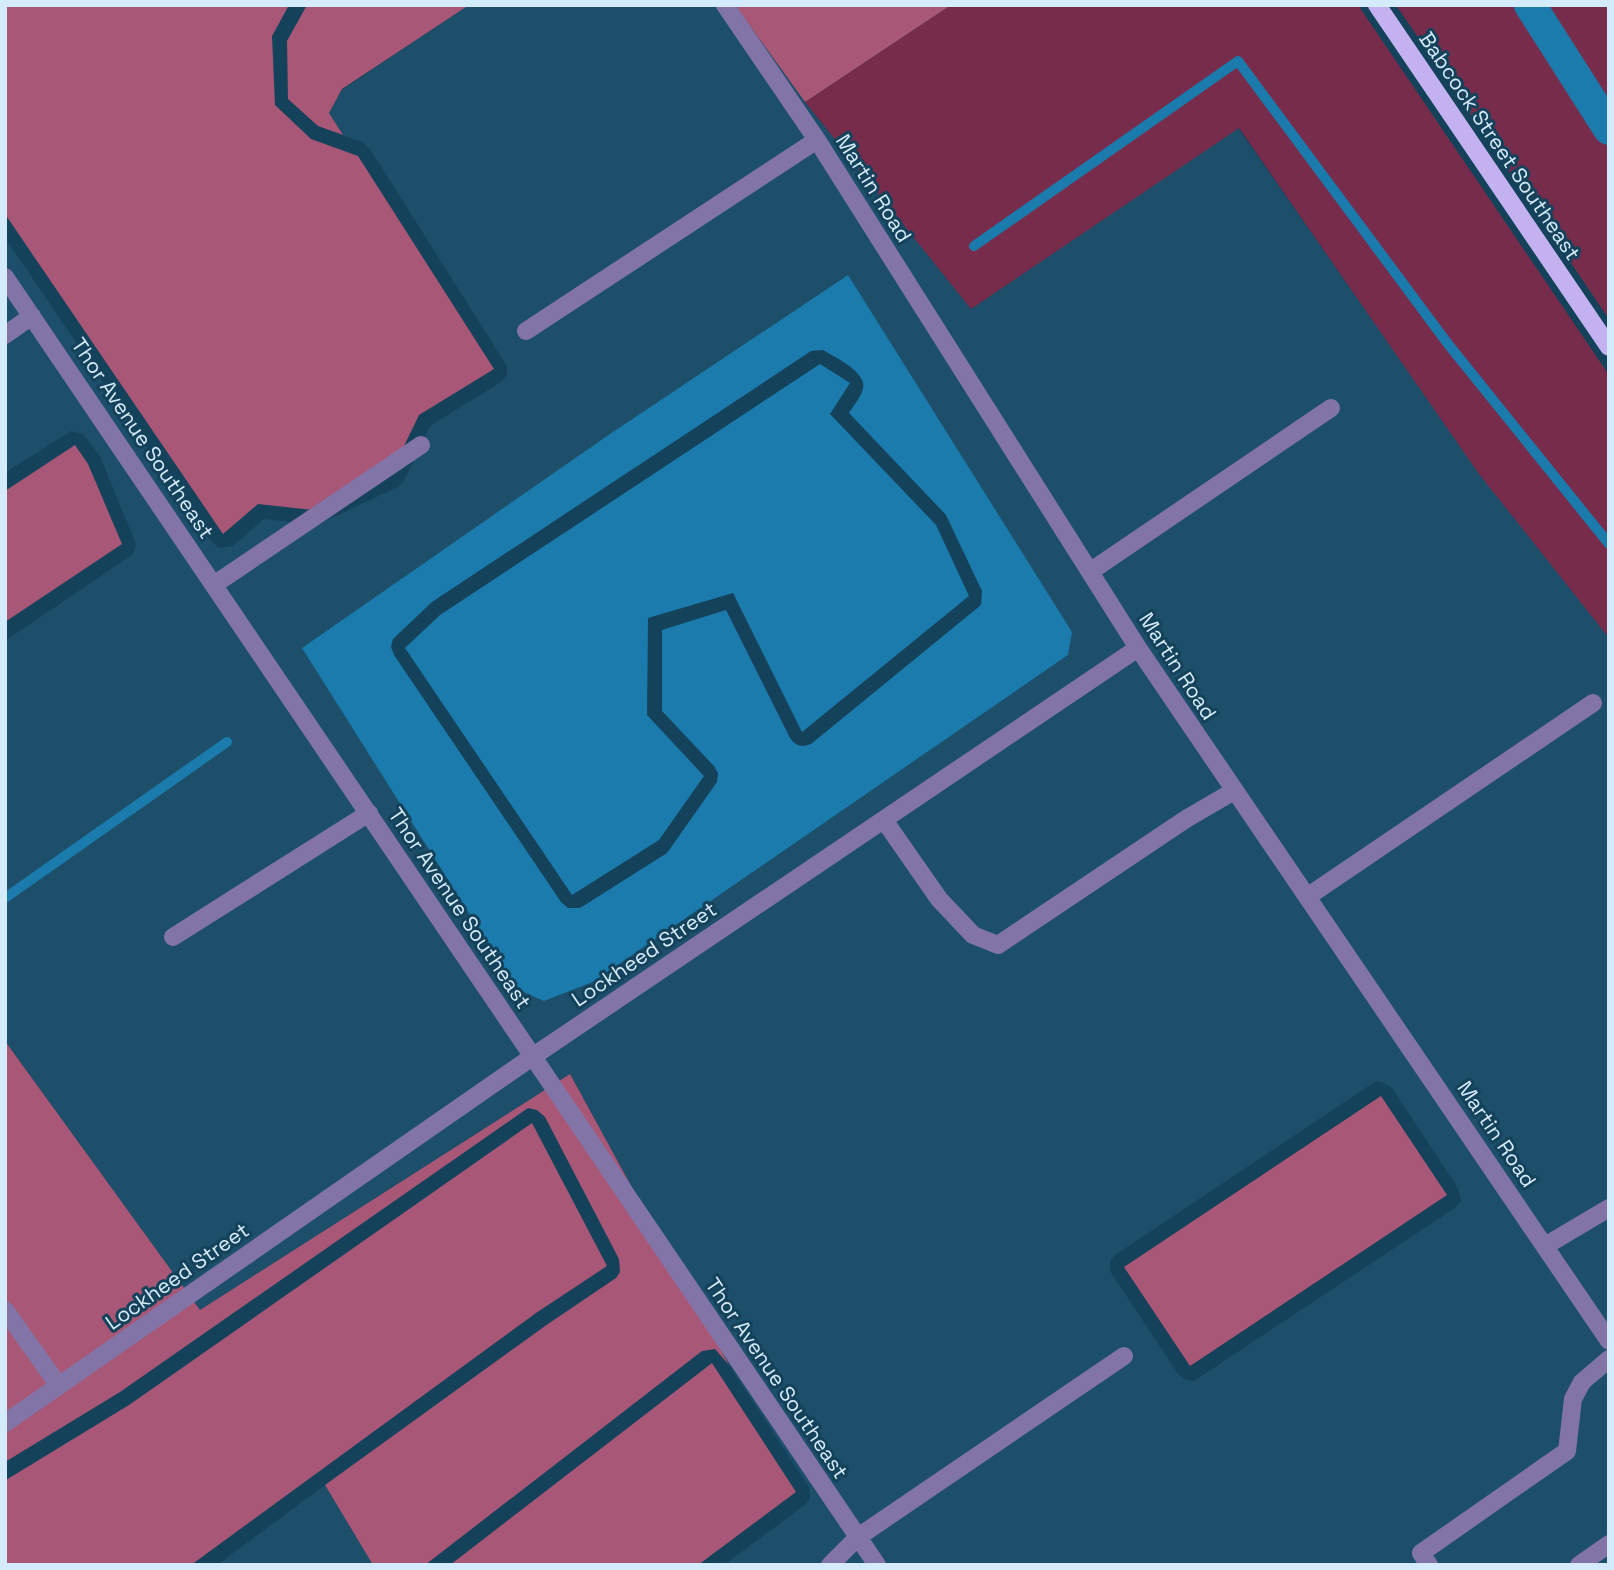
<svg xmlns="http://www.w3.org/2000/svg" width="1614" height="1570" viewBox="0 0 1614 1570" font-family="'Space Grotesk',sans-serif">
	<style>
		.built { fill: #1d4f6a; fill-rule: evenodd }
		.green { fill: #772c4b }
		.forest { fill: #a95776 }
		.water { fill: #1a7bac; fill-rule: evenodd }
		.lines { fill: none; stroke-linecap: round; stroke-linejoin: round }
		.stream { stroke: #1a7bac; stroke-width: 10 }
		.canal { stroke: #1a7bac; stroke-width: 32 }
		.minor { stroke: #8374a7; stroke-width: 18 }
		.major { stroke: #c4b2f0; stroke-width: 18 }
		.labels { text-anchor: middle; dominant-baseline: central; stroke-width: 6; stroke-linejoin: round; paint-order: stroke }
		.street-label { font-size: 21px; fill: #d4ebfb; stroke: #15425b }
	</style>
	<rect width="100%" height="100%" fill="#15425b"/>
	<!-- built -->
	<path class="built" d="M469,5H735L805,102L971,309L1238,128L1479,473L1609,638V1565H724L805,1505L810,1498V1489L729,1365L570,1074L200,1310L5,1041V641L133,554L136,544L100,456L83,434L71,431L5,473V238L212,542L219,548L233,546L264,519L316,525L398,487L404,481L430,426L501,382L507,375V366L370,149L362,142L343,135L329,113L342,90ZM848,275L1068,655L593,982L544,1001L303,648ZM1376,1081L1385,1083L1392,1088L1458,1188L1461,1201L1455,1208L1194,1381L1186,1380L1178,1374L1110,1271V1262L1115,1255Z
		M325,1485L373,1565H217Z"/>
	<!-- green -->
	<path class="green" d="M951,5H1358L1609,375V638L1479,474L1239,128L971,309L805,102Z
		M1396,5H1609V319Z"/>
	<!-- forest -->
	<path class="forest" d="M5,5H289L272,36L275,105L311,139L358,156L494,369L419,415L391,473L313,510L258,504L223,534L5,214Z
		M307,5H469L342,89L329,113L343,135L318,126L288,99L287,41Z
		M735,5H951L805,102Z
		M75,445L88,464L122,544L5,622V491Z
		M5,1041L200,1310L570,1074L729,1365L715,1349L702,1351L425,1565H373L325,1485L545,1326L616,1278L620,1272L619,1259L545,1117L537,1110L528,1108L120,1392L5,1462Z
		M1381,1096L1447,1195L1190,1366L1124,1267Z
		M532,1123L607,1266L536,1313L191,1565H5L6,1480L129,1405Z
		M712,1363L796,1492L698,1565H450Z"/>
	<!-- water -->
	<path class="water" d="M848,275L1072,632L1068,655L593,982L544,1001L517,989L302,648L610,434ZM823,350C834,357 867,372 863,388C862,396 853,406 849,413L946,515L982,591L981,605L811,744C801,748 796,746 790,738L726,610L662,630V711L714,766L718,773L717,782L667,853L580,908H568L561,902L394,655L391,647L393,639L432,602L811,351Z
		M820,364L850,383L830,414L936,525L969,596L802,732L733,593L648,618L647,715L704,776L659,840L572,895L405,648L440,615Z"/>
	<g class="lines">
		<!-- stream -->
		<path class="stream" d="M974,246L1238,61L1448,344L1609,544
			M5,898L227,742"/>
		<!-- canal -->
		<path class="canal" d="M1530,5L1609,129"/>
		<!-- minor -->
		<path class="minor" d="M725,5L817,140L1138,648L1609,1341
			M5,277L877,1565
			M526,331L817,140
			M5,335L32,316
			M1091,571L1331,408
			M215,584L421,445
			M884,820L939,899L973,935L998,945L1186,819L1234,791
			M1307,897L1593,703
			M173,937L369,813
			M1545,1246L1609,1208
			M5,1310L59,1386
			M5,1423L532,1057L1138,648
			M830,1565L858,1537L1124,1356
			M1429,1565L1421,1553L1567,1451L1573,1399L1582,1382L1609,1359
			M1579,1565L1609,1544"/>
		<!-- major -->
		<path class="major" d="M1377,5L1609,347"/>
	</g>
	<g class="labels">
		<!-- street labels -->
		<g class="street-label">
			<text transform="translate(1500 146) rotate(56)">Babcock Street Southeast</text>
			<text transform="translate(874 188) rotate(58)">Martin Road</text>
			<text transform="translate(143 438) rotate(56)">Thor Avenue Southeast</text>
			<text transform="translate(1178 666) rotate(57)">Martin Road</text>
			<text transform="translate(460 908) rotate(56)">Thor Avenue Southeast</text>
			<text transform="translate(644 954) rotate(-34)">Lockheed Street</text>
			<text transform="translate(1497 1134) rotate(56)">Martin Road</text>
			<text transform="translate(177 1276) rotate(-35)">Lockheed Street</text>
			<text transform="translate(777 1378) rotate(56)">Thor Avenue Southeast</text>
		</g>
	</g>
	<!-- border -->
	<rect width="1614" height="1570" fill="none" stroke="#d4ebfb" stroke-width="14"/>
</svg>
